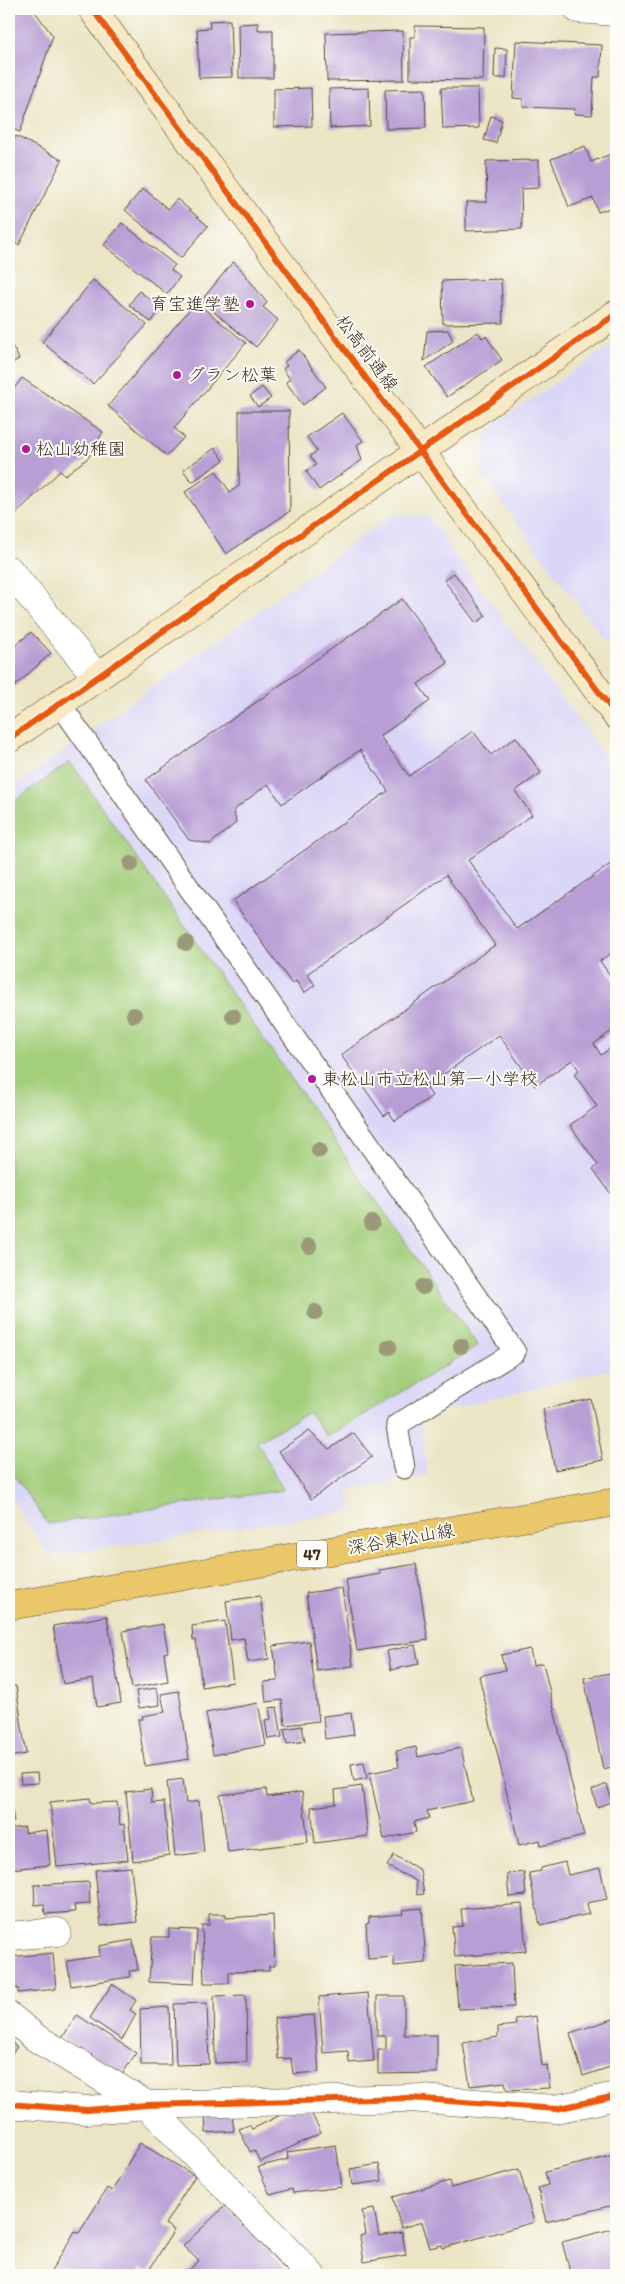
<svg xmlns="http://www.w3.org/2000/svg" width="625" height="2284" viewBox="0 0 625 2284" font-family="Itim,'Klee One',sans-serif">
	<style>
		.built { fill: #dad6f7 }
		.green { fill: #a3ce7a; stroke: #6f7c4c }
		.building { fill: #b89ed5 }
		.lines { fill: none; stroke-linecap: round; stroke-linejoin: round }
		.lane-casing { stroke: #554637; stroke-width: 23 }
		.street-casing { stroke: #554637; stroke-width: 29 }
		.secondary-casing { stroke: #554637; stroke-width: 29 }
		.primary-casing { stroke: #554637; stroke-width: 29 }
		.lane { stroke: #fff; stroke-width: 21 }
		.street { stroke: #fff; stroke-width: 28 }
		.secondary { stroke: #f7e9c3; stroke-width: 28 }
		.primary { stroke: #eac769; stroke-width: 28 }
		.cycleway-casing { stroke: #fdfcf7; stroke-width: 9 }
		.cycleway { stroke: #e8590c; stroke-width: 6 }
		.tree { fill: #9b9979 }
		.poi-dot { fill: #b5179e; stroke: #fdfcf7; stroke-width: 2 }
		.labels { text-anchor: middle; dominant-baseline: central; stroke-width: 4; stroke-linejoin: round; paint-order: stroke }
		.shield { fill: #fdfcf7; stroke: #75695f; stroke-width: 1 }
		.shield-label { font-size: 16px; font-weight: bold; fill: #3b2a1e }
		.poi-label { font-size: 18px; fill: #3b2a1e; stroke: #fdfcf7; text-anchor: start }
		.street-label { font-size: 18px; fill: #3b2a1e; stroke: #fdfcf7 }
	</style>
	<rect width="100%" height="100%" fill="#fdfcf7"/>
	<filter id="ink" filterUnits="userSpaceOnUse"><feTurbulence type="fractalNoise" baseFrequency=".02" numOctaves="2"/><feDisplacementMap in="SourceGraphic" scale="10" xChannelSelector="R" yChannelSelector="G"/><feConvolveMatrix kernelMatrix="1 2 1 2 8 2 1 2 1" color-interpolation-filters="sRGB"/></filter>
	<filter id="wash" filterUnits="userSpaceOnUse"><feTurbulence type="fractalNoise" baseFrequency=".0096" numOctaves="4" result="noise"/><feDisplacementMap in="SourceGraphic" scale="20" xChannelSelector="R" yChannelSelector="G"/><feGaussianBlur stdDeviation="1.12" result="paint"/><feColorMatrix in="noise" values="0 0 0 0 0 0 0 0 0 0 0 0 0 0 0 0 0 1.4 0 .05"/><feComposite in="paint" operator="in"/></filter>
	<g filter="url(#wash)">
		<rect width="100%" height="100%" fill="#ebe5c5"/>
		<!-- built -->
		<path class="built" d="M616,342V656L481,475L487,430Z
			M393,514L427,516L616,771V1368L420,1417L428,1475L348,1490L352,1511L50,1556L9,1495V790Z"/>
		<!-- green -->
		<path class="green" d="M70,762L478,1346L327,1437L309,1412L257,1442L283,1490L48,1524L9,1468V805Z"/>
		<g id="blocks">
			<!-- building -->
			<path class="building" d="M9,9H33L53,36L20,132L9,128Z
				M230,20L232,77L199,78L197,29L210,28L209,21Z
				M258,23V30H273V78H239L238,24Z
				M415,26L484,27L483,80L410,79V37H415Z
				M403,31L404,80L327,81L326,33Z
				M516,41L602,45L600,77H594L592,115L574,114L575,109L523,107V99L513,98Z
				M495,48L507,49L506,78H494Z
				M311,88L312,126L274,127V89Z
				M369,88L370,126L330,128L329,89Z
				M441,88H478L479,128L443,129Z
				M425,89L426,128L386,129L385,90Z
				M491,116L502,120L496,143L484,140Z
				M16,136L62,160L19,245L9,240V149Z
				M585,146L591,162L616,152V206L598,212L593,198L569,207L551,159Z
				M539,160V188L521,189L522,229L466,231V202H487L486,161Z
				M143,188L168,209L177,199L208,226L181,258L125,210Z
				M122,223L175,265L171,270L180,277L167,294L104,245Z
				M233,262L240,268L267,303L263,307L278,320L256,347L201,301Z
				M501,279L503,323L443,324L442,281Z
				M93,280L147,325L93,384L42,342Z
				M139,291L162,308L151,322L129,305Z
				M196,302L246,343L174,428L184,437L167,456L108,406Z
				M448,330L453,341L424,361L427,331Z
				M478,332L482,338L486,336L502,360L447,397L426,367Z
				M9,340L19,359L9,365Z
				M299,350L326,387L303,405L286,382L290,379L283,369L287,366L284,362Z
				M22,378L103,432L88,458L65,475L60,471L9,520V395Z
				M262,387L271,398L258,407L250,396Z
				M239,411H289L290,511L226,554L185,492L216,471L230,492L239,486Z
				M342,413L363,441L357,445L362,460L319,490L306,471L316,465L310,456L317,451L307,437Z
				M215,448L224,460L192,482L183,470Z
				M454,573L486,616L476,623L444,580Z
				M402,599L448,663L418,684L430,701L380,736L409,776L473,731L491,755L516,737L541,773L515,791L532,815L468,860L517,929L615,861L616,863V950L600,961L616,984V1028L594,1044L601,1055L616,1044V1201L593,1169L598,1165L570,1125L597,1106L574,1074L579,1070L572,1060L535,1086L499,1035L426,1087L432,1096L395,1121L389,1112L384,1116L341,1055L495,945L446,875L307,974L315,985L304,993L296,981L292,984L233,901L388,791L360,750L282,804L268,784L234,810L236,823L210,844L189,840L146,780Z
				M31,632L51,653L14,687L9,682V651Z
				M591,1399L603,1460L555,1470L543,1409Z
				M309,1431L329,1449L354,1433L372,1457L311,1499L279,1451Z
				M416,1564L428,1640L357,1651L346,1580L380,1574V1570Z
				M342,1588L353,1666L317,1671L306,1593Z
				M260,1596L269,1659L248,1662L244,1638L231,1640L226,1601Z
				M107,1616L121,1703L97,1707L93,1679L63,1684L53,1626Z
				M225,1621L233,1682L202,1687L196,1640H193L192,1626Z
				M163,1624L168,1652L164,1653L168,1681L132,1688L123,1631Z
				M309,1641L319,1721L285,1725L282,1700L266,1702L264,1682L278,1681L273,1646Z
				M415,1645L419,1664L391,1670L387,1651Z
				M530,1649L533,1665L543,1663L584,1836L541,1846L540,1840L519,1845L479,1676L505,1670L501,1655Z
				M616,1672V1766L603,1769L584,1678Z
				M16,1686L26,1754L9,1757V1687Z
				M157,1688L160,1705L139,1708L136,1691Z
				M179,1691L189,1759L145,1766L138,1719H143L142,1716L165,1712L161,1694Z
				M258,1703L266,1745L213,1755L206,1713Z
				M277,1707L282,1737L268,1739L265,1720L271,1719L269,1708Z
				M351,1713L354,1735L325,1739L323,1716Z
				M302,1726L305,1741L287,1744L284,1729Z
				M416,1747L418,1757L461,1748L473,1801L427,1811L429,1818L414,1822L416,1832L384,1839L369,1773L399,1767L396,1751Z
				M364,1762L367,1778L354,1781L351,1764Z
				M37,1773L38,1783L21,1784L20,1774Z
				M183,1779L186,1803L199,1801L204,1852L175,1856L167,1781Z
				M607,1784L612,1802L597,1807L592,1790Z
				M362,1786L368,1836L315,1843L311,1807L336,1804L335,1790Z
				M151,1789L152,1803L164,1802L169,1855L133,1861L126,1792Z
				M266,1789L267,1797L302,1792L308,1842L228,1852L220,1795Z
				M10,1796L14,1822H9V1797Z
				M90,1798L91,1803L117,1802L120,1825L124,1824L128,1860L57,1867L50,1802Z
				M25,1827V1833L47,1830L50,1865L10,1869L9,1829Z
				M394,1855L420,1870L424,1894L417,1895L416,1881L387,1866Z
				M565,1862L568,1875L600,1868L607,1899L587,1903L589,1914L540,1925L529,1873L541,1871V1868Z
				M131,1867L137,1922L101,1926L95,1870Z
				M524,1872L526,1895L509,1897L507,1874Z
				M89,1882L90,1904L74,1905L75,1912L45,1914L44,1904L35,1905L34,1885Z
				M9,1884H11L13,1914H9Z
				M522,1904L526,1951L455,1957L452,1927L463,1926L461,1909Z
				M422,1908L426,1963L394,1966V1957L368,1959L366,1924L369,1923V1917L403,1914L402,1910Z
				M209,1914H226V1918L273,1915L275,1966H269V1971L229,1972V1983H204L202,1925H209Z
				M169,1929L197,1930L194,1984L149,1982L152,1937H169Z
				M133,1940L138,1970L129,1971L130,1977L71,1986L67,1961L100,1956L99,1946Z
				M53,1953L56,1989L18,1993V1988H9V1957Z
				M512,1963L514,2007L458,2009L455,1966Z
				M112,1984L136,2000L130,2010L136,2014L122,2040L90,2018Z
				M368,1993L374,2061L349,2063L348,2051L323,2053L319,1997Z
				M246,1995L247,2062L215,2063L214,1996Z
				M377,1996H404V2035H437V2073L378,2074V2050H386V2036H377Z
				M207,2003L209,2064L176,2065L174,2004Z
				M169,2007L171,2065H141L140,2009Z
				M77,2015L136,2053L121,2076L62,2038Z
				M314,2015L319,2072L293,2074L291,2058L278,2059L274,2018Z
				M536,2016L542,2066L547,2065L550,2088L507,2090L505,2082L470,2086L463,2043L498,2037V2027L516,2025L515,2019Z
				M616,2018V2065L583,2076L570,2033Z
				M9,2040L17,2047L9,2058Z
				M291,2110H310L321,2133L260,2162L254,2150L250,2152L239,2129L249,2125L252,2129Z
				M232,2114L234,2131L206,2133L205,2115Z
				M140,2143L195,2176L165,2224L174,2230L148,2272L141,2268L137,2275H49L75,2231L79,2233L107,2188L112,2191Z
				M336,2145L342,2187L293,2193L292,2189L270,2195L258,2167L288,2159L287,2152Z
				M615,2155L616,2214L613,2205L546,2222L538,2188L548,2185L545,2172Z
				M379,2164L382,2181L352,2185L350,2169Z
				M519,2169L534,2222L443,2248L442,2245L430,2248L422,2222L401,2228L393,2197L449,2181L451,2188Z
				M225,2206L288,2272L285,2275H219L217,2272L214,2275H190L187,2272L199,2261L183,2246Z
				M374,2209L379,2236L402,2232L406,2255L364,2262L360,2236L366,2234L362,2211Z
				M616,2228V2275H571L562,2242Z"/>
		</g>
	</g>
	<g filter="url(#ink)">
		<use href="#blocks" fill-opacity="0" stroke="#554637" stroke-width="1"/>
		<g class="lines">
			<defs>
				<path id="lane" d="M60,704L515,1352L397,1425L404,1468"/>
				<path id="street" d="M578,9L616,12
					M9,570L97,677
					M9,1936L57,1932
					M9,2016L36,2038L147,2105L311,2275
					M9,2104L87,2110L147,2105L410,2098L556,2109L616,2096"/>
				<path id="secondary" d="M92,9L616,715
					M9,739L616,314"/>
				<path id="primary" d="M9,1606L616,1502"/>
			</defs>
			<!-- lane casing -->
			<use href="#lane" class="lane-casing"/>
			<!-- street casing -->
			<use href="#street" class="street-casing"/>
			<!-- secondary casing -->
			<use href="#secondary" class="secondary-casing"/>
			<!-- primary casing -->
			<use href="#primary" class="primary-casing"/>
			<!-- lane -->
			<use href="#lane" class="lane"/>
			<!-- street -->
			<use href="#street" class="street"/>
			<!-- secondary -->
			<use href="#secondary" class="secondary"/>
			<!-- primary -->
			<use href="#primary" class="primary"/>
			<defs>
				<path id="cycleway" d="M92,9L616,715
					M9,739L616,314
					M9,2104L87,2110L147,2105L410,2098L556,2109L616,2096"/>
			</defs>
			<!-- cycleway casing -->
			<use href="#cycleway" class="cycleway-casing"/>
			<!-- cycleway -->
			<use href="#cycleway" class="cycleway"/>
		</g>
		<!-- trees -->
		<g class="tree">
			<circle cx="131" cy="864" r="8"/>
			<circle cx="186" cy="943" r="8"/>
			<circle cx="134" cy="1015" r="8"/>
			<circle cx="233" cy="1016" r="8"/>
			<circle cx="319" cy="1150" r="8"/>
			<circle cx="372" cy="1223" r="8"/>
			<circle cx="309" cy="1246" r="8"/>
			<circle cx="423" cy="1287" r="8"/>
			<circle cx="315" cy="1312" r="8"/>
			<circle cx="461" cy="1346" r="8"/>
			<circle cx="389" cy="1347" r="8"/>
		</g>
	</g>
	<!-- markers -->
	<g class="poi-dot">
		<circle cx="250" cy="304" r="5"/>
		<circle cx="177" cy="375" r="5"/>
		<circle cx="26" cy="449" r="5"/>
		<circle cx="312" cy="1079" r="5"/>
	</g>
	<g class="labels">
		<!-- shield labels -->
		<rect class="shield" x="297" y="1540.5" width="30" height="27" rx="4"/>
		<g class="shield-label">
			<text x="312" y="1554">47</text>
		</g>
		<!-- poi labels -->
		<g class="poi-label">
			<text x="240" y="304" text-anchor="end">育宝進学塾</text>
			<text x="187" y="375">グラン松葉</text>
			<text x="36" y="449">松山幼稚園</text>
			<text x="322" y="1079">東松山市立松山第一小学校</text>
		</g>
		<!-- street labels -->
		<g class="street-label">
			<text transform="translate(367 353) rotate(53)">松高前通線</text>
			<text transform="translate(401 1539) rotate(-10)">深谷東松山線</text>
		</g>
	</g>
	<!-- margin -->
	<rect width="625" height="2284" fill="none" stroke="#fdfcf7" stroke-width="30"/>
</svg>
